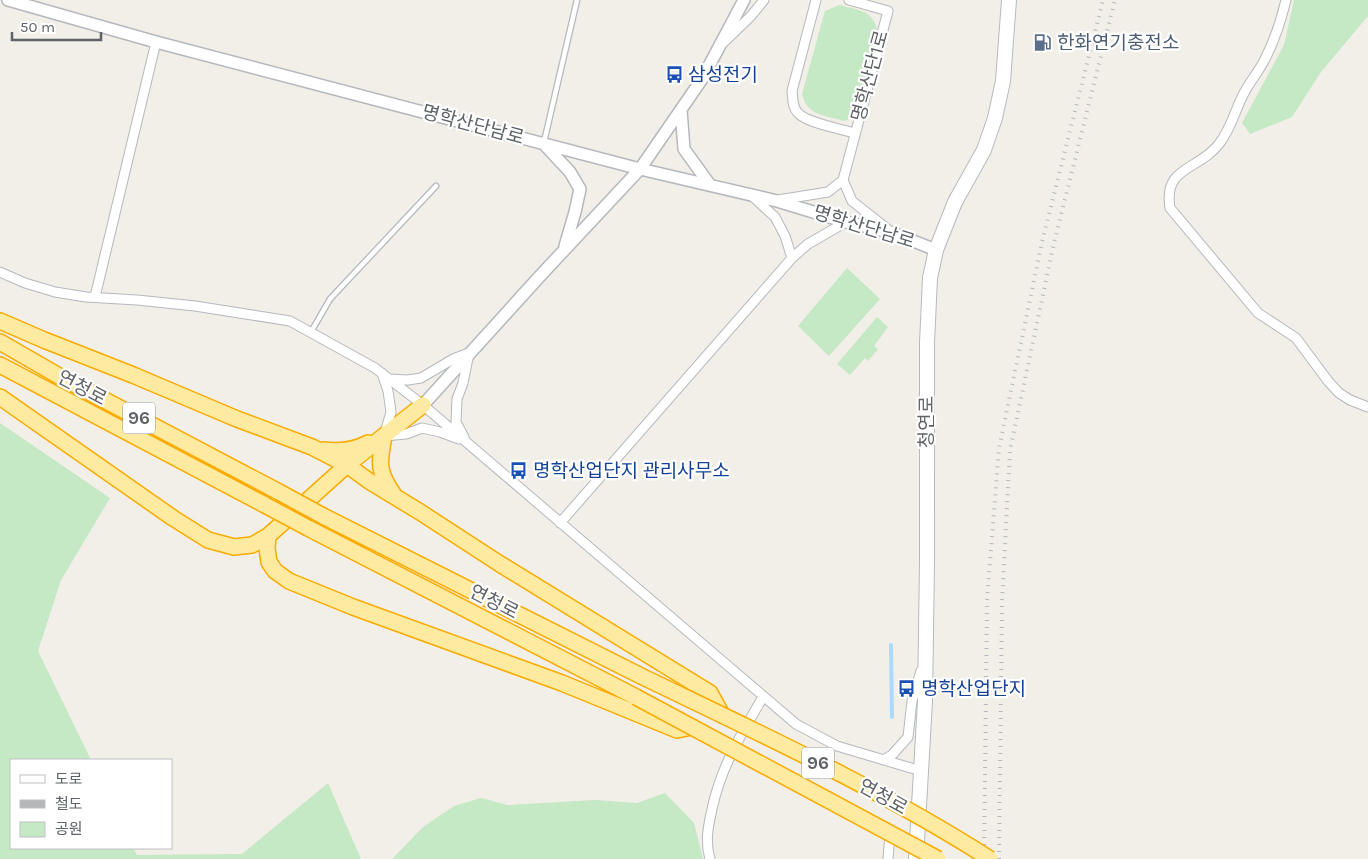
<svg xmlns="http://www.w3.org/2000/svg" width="1368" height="859" viewBox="0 0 1368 859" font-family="Karla,'Noto Sans KR',sans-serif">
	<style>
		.green { fill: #c5e8c5 }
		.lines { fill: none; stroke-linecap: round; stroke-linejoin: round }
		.stream { stroke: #aadaff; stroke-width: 4 }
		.service-casing { stroke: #b5b8bc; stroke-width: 7 }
		.minor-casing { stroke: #b5b8bc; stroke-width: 11 }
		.tertiary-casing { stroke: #b5b8bc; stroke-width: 14 }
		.secondary-casing { stroke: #b6babf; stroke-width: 16 }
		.trunk-casing { stroke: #f9ab00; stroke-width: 18 }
		.service { stroke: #fff; stroke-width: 4.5 }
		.minor { stroke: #fff; stroke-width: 9 }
		.tertiary { stroke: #fff; stroke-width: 11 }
		.secondary { stroke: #fff; stroke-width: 14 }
		.trunk { stroke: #feeaa1; stroke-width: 15 }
		.rail { stroke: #b6b7b8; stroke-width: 4; stroke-dasharray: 1 6; stroke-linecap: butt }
		.trunk-bridge-casing { stroke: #f9ab00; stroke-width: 18; stroke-linecap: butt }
		.trunk-bridge { stroke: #feeaa1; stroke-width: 15 }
		.labels { text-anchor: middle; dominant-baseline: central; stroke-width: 4.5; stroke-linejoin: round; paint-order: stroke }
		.shield { fill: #fff; stroke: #8f9295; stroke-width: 1 }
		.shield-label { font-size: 18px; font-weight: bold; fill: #5f6368 }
		.service-label { font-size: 19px; fill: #4e5e75; stroke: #fff; text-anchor: start }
		.transit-label { font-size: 19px; fill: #164399; stroke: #fff; text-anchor: start }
		.street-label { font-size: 19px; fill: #5f6368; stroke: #fff }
	</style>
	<rect width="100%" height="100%" fill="#f1efe8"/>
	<!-- green -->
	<path class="green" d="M1294,0H1368V16L1321,72L1292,117L1250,134L1242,123L1284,45Z
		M839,5C856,10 872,9 877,29L854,114L849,119L844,121C825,115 807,116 802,94L825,11Z
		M847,268L880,299L829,356L798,326Z
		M877,317L888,327L874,346L878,349L868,361L865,358L850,375L837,364Z
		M0,423L110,498L61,580L38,651L91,760H11V848H133L137,855L242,854L328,783L361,859H0Z
		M665,793L694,823L703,859H392L423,827L454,806L481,798L507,805L595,800L637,803Z"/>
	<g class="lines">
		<!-- stream -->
		<path class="stream" d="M891,645L892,717"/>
		<defs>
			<path id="service" d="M544,142L577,0
				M311,332L330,299L436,186"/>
			<path id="minor" d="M816,0L792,91C793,99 792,107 798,113C807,123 841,129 855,133
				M1286,0C1281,21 1274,42 1264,61C1258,72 1250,82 1244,93C1235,110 1231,129 1219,144C1198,171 1163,166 1170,208L1258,313L1296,338L1328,381L1339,393L1350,400L1368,407
				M723,43L751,16L764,0
				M843,180L888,11L849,0
				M843,180L852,201L890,231
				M751,195L775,217L785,236L792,258L808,244L846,222
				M778,200L828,192L843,180
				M0,272L25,283L55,292L86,297L137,300L195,306L290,321L375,368L423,405L796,724L837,746L921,771
				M95,297L156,42
				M382,373L388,391L391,412L384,436L406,434L422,428L440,432L459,439
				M390,379L408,380L421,378L453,359L469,353L463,383L457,399L456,422L464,437
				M560,523L792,258
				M883,760L892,755L908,737L912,701L921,671
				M710,859C705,842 708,827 712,809C721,767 741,734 763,697
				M888,859L890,834"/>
			<path id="tertiary" d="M8,0L156,42L640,169L777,201L846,222L893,233L936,250
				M681,110L684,149L710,185
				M543,143L570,172L580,189L575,212L565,246
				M423,405L540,276L640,169L702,79L744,0"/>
			<path id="secondary" d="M916,859L925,701L927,561V343L930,278L936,250L955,202L984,150L995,118L1003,81L1009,0"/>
			<path id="trunk" d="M0,321L44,340L133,375L237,419L312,447L347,465L369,481L420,512L500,564L710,693L722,715
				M0,342L59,376L279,492
				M0,365L265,505
				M0,397L173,518L208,540L234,547L252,545L268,536L347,465L423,405
				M384,436C379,463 377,471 394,495
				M323,450C339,452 353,451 368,443
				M323,516L641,676
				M308,528L636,697
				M268,536L267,548L269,562L275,571L289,581L353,607L562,683L677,730L692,727"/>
		</defs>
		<!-- service casing -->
		<use href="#service" class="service-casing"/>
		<!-- minor casing -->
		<use href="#minor" class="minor-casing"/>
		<!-- tertiary casing -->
		<use href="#tertiary" class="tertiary-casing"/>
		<!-- secondary casing -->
		<use href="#secondary" class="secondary-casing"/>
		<!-- trunk casing -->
		<use href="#trunk" class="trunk-casing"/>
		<!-- service -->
		<use href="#service" class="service"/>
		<!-- minor -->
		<use href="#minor" class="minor"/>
		<!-- tertiary -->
		<use href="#tertiary" class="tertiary"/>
		<!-- secondary -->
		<use href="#secondary" class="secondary"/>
		<!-- trunk -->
		<use href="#trunk" class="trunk"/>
		<!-- rail -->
		<path class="rail" d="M984,859L987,601L999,448L1042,242L1103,0
			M999,859L1002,603L1010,450L1054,243L1115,0"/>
		<defs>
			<path id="trunk-bridge" d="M279,492L323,516
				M265,505L308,528
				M641,676C759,733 879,788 990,859
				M636,697L938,859"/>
		</defs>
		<!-- trunk-bridge casing -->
		<use href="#trunk-bridge" class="trunk-bridge-casing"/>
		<!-- trunk-bridge -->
		<use href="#trunk-bridge" class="trunk-bridge"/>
	</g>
	<!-- icons -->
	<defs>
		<symbol id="fuel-bare" viewBox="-9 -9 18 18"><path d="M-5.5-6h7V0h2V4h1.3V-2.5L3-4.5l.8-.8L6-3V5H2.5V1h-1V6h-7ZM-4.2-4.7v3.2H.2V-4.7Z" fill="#5c6f8a" stroke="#fff" stroke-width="2.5" paint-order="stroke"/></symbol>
		<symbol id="bus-bare" viewBox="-9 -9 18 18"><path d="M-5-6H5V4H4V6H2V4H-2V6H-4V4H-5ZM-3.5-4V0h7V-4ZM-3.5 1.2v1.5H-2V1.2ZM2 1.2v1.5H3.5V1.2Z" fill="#1a4fb4" stroke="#fff" stroke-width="2.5" paint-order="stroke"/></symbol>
	</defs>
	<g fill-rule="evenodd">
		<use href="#fuel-bare" x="1030" y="30" width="25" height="25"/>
		<use href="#bus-bare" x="662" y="62" width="25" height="25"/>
		<use href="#bus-bare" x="506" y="458" width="25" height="25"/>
		<use href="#bus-bare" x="894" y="676" width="25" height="25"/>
	</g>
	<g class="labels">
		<!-- shield labels -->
		<g class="shield">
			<rect x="123" y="402.5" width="32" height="31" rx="4"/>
			<rect x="802" y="747.5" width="32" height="31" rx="4"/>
		</g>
		<g class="shield-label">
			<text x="139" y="418">96</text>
			<text x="818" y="763">96</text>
		</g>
		<!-- service labels -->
		<g class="service-label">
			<text x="1057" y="43">한화연기충전소</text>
		</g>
		<!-- transit labels -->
		<g class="transit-label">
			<text x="688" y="75">삼성전기</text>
			<text x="533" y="471">명학산업단지 관리사무소</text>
			<text x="921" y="689">명학산업단지</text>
		</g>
		<!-- street labels -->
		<g class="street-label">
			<text transform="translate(870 76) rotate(-75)">명학산단1로</text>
			<text transform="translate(473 125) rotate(15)">명학산단남로</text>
			<text transform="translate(864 227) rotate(17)">명학산단남로</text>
			<text transform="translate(82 388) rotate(28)">연청로</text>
			<text transform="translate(927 422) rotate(-90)">청연로</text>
			<text transform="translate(494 602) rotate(27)">연청로</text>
			<text transform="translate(883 797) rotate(29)">연청로</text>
		</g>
	</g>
	<!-- legend -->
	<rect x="10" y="759" width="162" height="90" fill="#ffffff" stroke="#bfc1c3"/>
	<rect x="20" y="775" width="25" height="8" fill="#ffffff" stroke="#bfc1c3"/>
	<text x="55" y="784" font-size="15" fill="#5f6368">도로</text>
	<rect x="20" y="800" width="25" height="8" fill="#b6b7b8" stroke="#bfc1c3"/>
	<text x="55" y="809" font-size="15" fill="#5f6368">철도</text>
	<rect x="20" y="822" width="25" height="15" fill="#c5e8c5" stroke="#bfc1c3"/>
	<text x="55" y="834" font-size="15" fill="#5f6368">공원</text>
	<!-- scale -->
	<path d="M12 32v8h89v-8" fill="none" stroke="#5f6368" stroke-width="2.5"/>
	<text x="20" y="32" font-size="15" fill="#5f6368" stroke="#ffffff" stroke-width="4" paint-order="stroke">50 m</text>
</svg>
